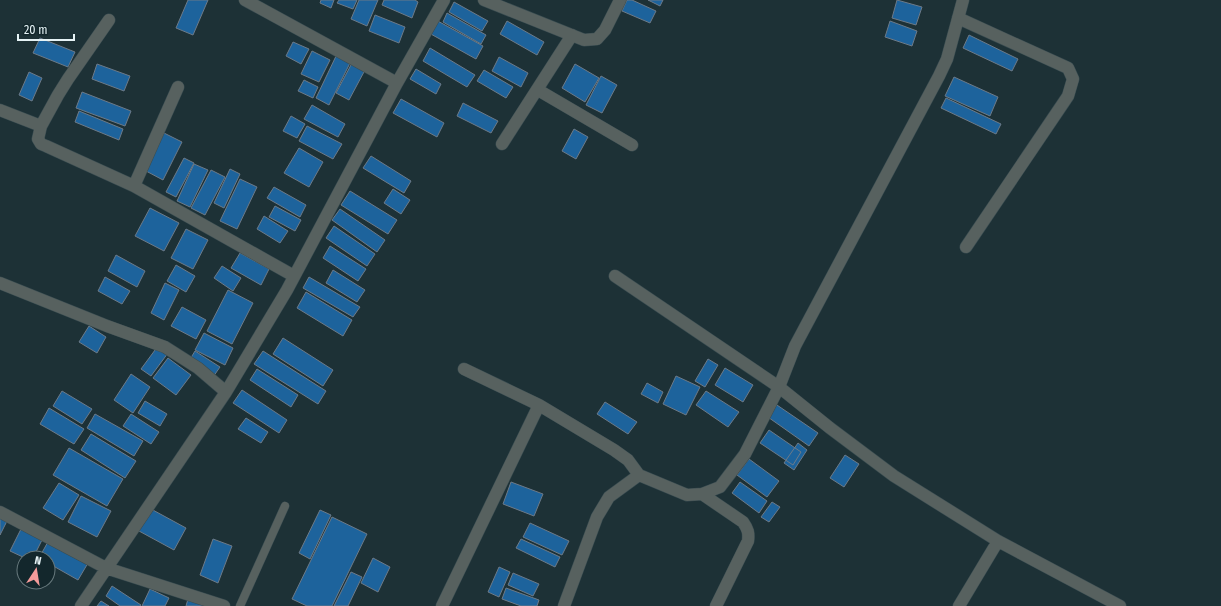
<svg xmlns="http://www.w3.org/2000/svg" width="1221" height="606" viewBox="0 0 1221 606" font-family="'Fira Sans Condensed',sans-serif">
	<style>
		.building { fill: #1d639c; stroke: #6c7a88 }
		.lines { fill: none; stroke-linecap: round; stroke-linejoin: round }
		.service-casing { stroke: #394c51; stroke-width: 9 }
		.minor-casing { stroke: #394c51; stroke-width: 13 }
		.service { stroke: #57615f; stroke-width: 8 }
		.minor { stroke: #57615f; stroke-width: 12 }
	</style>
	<rect width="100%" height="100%" fill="#1d3136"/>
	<!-- building -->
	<path class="building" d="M188,0H208L193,35L176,28Z
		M321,0H334L331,8L320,3Z
		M339,0H357L353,9L337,3Z
		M359,0H378L367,26L351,19Z
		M384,0H415L418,2L412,18L382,5Z
		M627,0H632L656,11L650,23L622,11Z
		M648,0H663L660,6Z
		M897,0L922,7L916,25L892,18Z
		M454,2L488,21L482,31L449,12Z
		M447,13L486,35L481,44L443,22Z
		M375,15L405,27L399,43L369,31Z
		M436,20L483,46L476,59L429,33Z
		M507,21L544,42L537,55L500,34Z
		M890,21L917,31L912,46L885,37Z
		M969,35L1018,59L1012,71L963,48Z
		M40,38L75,52L68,67L33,53Z
		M293,42L309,49L301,64L286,56Z
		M430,48L475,75L467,87L423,61Z
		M312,51L330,60L319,82L301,74Z
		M337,54L351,61L329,105L316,98Z
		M499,57L528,73L521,87L492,71Z
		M352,63L365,70L349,100L336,93Z
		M97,64L130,76L124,91L92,79Z
		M575,64L599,78L585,102L562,88Z
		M416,69L441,84L436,94L410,79Z
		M484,70L513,87L506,98L477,81Z
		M29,72L42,78L32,101L19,95Z
		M601,76L617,85L602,113L586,105Z
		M954,77L998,97L990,116L945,96Z
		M304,80L318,87L313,98L298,91Z
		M82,92L131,111L125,126L76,108Z
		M946,98L1001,124L996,134L941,108Z
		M401,99L444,123L437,137L393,113Z
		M463,103L498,121L491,133L457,116Z
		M312,105L345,124L338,137L304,119Z
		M79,111L123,129L119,140L75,122Z
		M291,116L305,124L297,138L283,131Z
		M307,126L342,144L333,159L299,141Z
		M574,129L588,137L576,159L562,151Z
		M164,133L182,142L163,180L146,171Z
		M299,148L323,162L309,187L284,173Z
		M371,156L411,181L404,193L363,168Z
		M184,158L194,163L176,197L166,192Z
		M194,164L208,170L190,207L177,201Z
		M230,169L240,174L224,208L214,203Z
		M211,170L225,177L205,215L191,208Z
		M240,179L257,187L237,229L220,221Z
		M274,187L306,205L300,217L267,198Z
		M393,189L410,200L401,214L384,203Z
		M350,191L397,220L388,234L341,205Z
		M275,206L301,220L295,231L269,217Z
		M150,208L179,223L164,251L135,236Z
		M340,209L385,240L377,252L332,220Z
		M264,216L288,231L280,243L257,229Z
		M334,226L375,254L367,266L326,238Z
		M186,229L208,240L193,269L171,258Z
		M330,246L366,269L358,281L323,258Z
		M240,253L269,269L261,285L231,268Z
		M116,255L145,271L137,287L108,271Z
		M176,265L195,276L186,292L167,281Z
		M222,266L241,278L233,291L214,278Z
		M333,270L365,290L357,302L326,283Z
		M105,277L130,291L122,304L98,291Z
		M309,277L360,307L353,317L303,288Z
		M165,283L179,290L164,320L151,313Z
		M228,290L253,303L232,344L207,331Z
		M306,292L352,320L343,336L297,308Z
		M182,307L206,320L196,339L171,326Z
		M89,326L106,337L97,353L79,342Z
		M204,333L233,348L225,365L195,350Z
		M283,338L333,370L323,386L273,354Z
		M158,346L168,353L151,376L141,369Z
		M195,351L220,367L213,377L189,361Z
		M263,351L326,391L318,404L254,364Z
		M168,358L191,375L176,395L153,378Z
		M708,359L718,365L705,387L695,381Z
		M725,368L753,385L743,402L715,385Z
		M257,369L298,395L291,407L250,380Z
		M131,374L150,387L133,413L114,400Z
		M676,376L700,387L686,415L663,404Z
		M647,383L663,392L658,403L641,394Z
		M242,390L287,420L279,433L233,403Z
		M62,391L92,409L82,424L53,406Z
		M706,391L739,412L728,427L696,405Z
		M145,401L167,414L160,426L138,413Z
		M605,402L637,422L628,434L597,414Z
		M774,403L818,433L809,446L765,415Z
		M49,408L84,429L74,444L40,424Z
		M95,414L143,441L134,456L87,428Z
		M131,414L159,432L151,444L123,426Z
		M246,418L268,432L261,443L238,429Z
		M769,430L801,452L793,465L760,443Z
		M91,434L136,461L125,478L81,450Z
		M798,443L807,450L794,470L784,463Z
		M69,448L123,479L107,506L53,475Z
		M845,455L859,464L844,487L830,478Z
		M749,459L779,481L767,497L737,475Z
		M511,482L543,494L534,516L503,504Z
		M740,482L767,501L759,513L732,493Z
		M59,483L79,495L63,520L43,508Z
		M81,496L111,511L97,537L68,522Z
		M772,502L780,507L769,522L761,517Z
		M151,509L186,528L174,550L139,531Z
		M320,510L331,515L310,559L299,553Z
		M332,517L367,534L332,606H307L292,599Z
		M0,518L7,521L0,535Z
		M530,523L569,541L562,555L523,537Z
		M21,529L42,540L33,558H25L10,551Z
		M213,539L232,546L218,583L200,575Z
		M521,539L560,557L555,567L516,548Z
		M49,540L88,563L78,580L48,563V558H39Z
		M373,558L390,567L378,592L361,583Z
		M499,567L510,572L499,597L488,592Z
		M351,572L362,577L348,606H334Z
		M513,573L539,584L533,596L508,585Z
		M112,586L141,605L140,606H120L106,596Z
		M506,588L539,600L537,606H521L502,599Z
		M150,589L169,598L165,606H142Z
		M188,599L207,606H186Z
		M101,601L109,606H97Z"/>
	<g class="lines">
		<defs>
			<path id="service" d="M240,606L285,506"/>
			<path id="minor" d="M245,0L397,83
				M484,0L584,40L597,39L605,30L620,0
				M958,18L1068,68L1073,79L1068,96L966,247
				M538,90L632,145
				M0,110L41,126L38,139L41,144L46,146L134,186L294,276
				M41,126L58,95L68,79L109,20
				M502,144L572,35
				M134,186L178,87
				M615,276L779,387L830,428L894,476L998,541L1120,606
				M0,283L107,326L165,347L198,368L226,392
				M464,369L539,405L614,450L628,460L639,475L687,495L702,494L720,487L745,454L779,387L795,346L939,76L947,59L963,0
				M702,494L743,522C748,529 749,533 748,541L716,606
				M0,512L106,568L224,606
				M81,606L226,392L287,290L397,83L444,0
				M442,606L539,405
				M564,606L597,517L609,497L639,475
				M959,606L998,541"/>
		</defs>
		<!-- service casing -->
		<use href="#service" class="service-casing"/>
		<!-- minor casing -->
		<use href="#minor" class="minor-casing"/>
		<!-- service -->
		<use href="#service" class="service"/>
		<!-- minor -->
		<use href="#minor" class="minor"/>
	</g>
	<!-- north arrow -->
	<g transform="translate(36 570) rotate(12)"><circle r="19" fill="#13272c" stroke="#67797d"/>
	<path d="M0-3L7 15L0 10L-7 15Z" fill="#f59b9a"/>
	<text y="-6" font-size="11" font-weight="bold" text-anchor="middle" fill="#e6f3f6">N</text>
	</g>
	<!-- scale -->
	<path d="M18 34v6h56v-6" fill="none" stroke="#e6f3f6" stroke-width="2"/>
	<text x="24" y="34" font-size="12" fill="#e6f3f6" stroke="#13272c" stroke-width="3" paint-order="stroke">20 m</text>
</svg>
